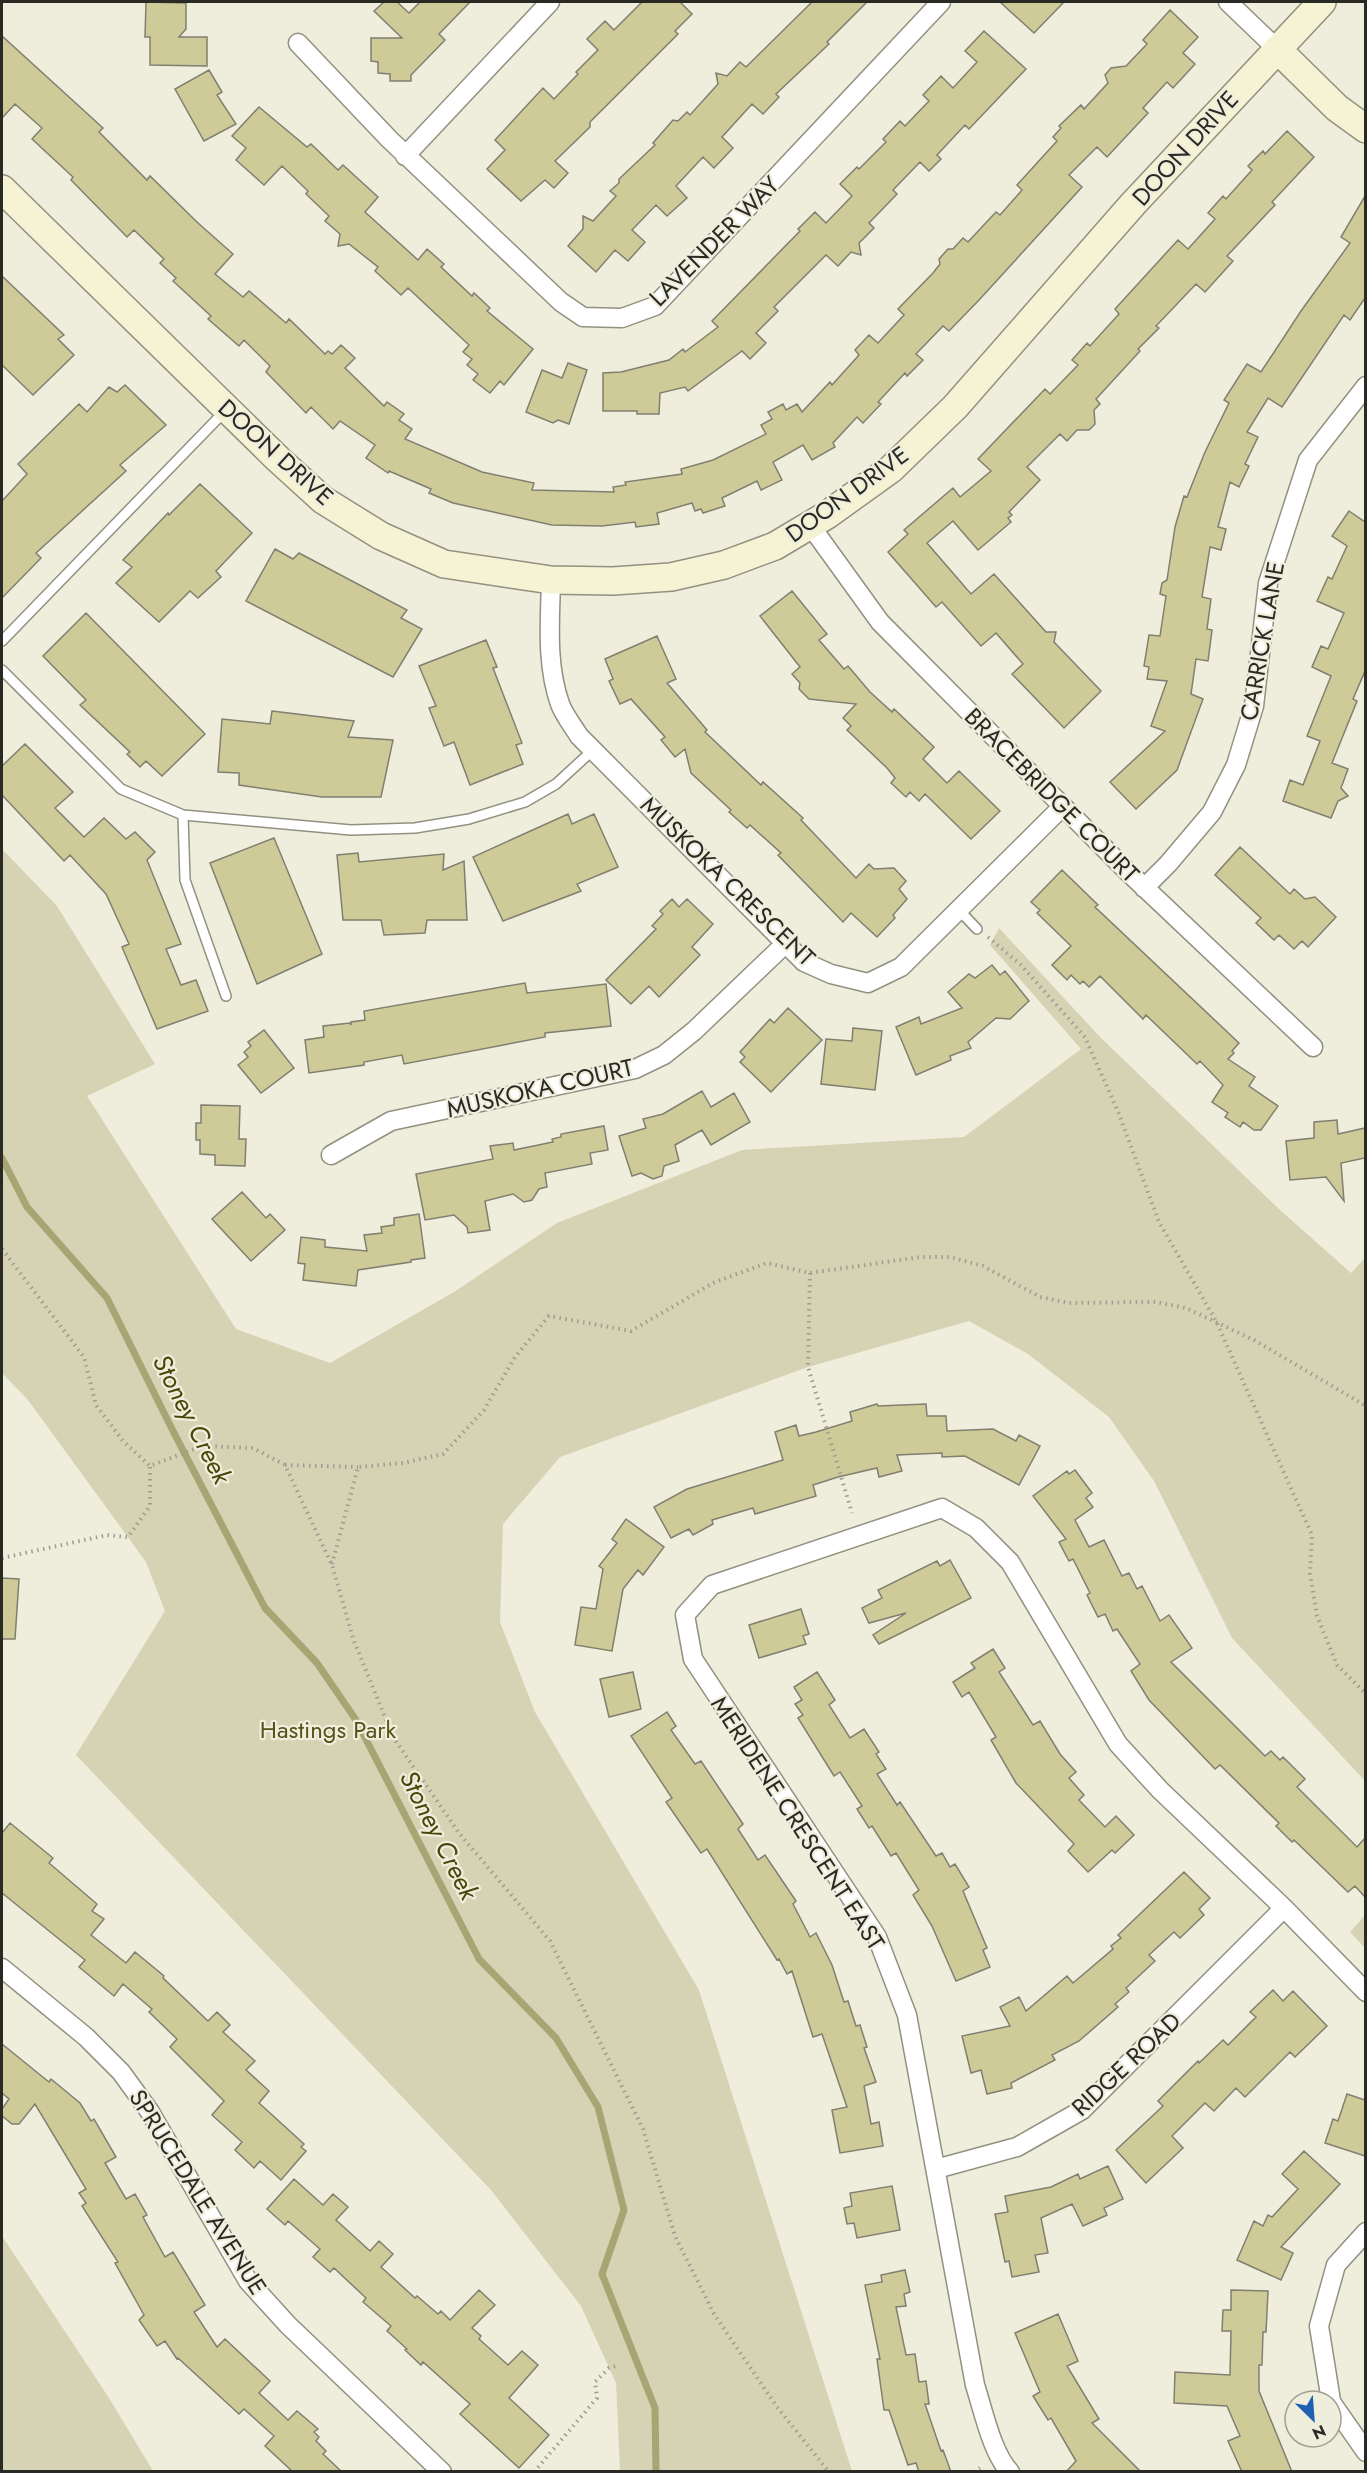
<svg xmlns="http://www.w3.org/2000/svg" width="1367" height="2473" viewBox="0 0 1367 2473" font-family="Jost,sans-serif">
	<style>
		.green { fill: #d5d3b4 }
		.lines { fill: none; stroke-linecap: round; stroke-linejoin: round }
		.stream { stroke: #a7a574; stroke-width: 7 }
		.building { fill: #cecb99; stroke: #807f70; stroke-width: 1.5 }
		.lane-casing { stroke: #929181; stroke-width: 12 }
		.street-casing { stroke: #929181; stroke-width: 21 }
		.secondary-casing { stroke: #929181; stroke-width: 30 }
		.path { stroke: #9e9d91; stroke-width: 4; stroke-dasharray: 1.5 4.5; stroke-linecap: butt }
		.lane { stroke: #fff; stroke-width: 9 }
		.street { stroke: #fff; stroke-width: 18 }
		.secondary { stroke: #f5f3d4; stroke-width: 27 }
		.labels { text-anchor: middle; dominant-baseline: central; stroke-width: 4.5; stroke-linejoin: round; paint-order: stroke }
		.street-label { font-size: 24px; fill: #2a2a24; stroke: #efeedd }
		.park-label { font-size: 24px; fill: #555117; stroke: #efeedd }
		.water-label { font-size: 26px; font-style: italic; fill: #4b470a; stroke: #efeedd }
	</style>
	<rect width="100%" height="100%" fill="#efeedd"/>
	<!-- green -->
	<path class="green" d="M2,849L57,906L155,1064L87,1096L236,1329L330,1363L454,1292L557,1223L742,1150L964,1137L1081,1049L990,945L999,928L1101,1038L1280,1210L1351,1273L1365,1258V1781L1232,1638L1154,1481L1109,1417L1028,1354L969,1321L808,1367L560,1457L503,1524L500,1622L535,1712L699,1990L852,2471H620L616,2383L581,2306L491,2190L76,1755L165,1611L146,1562L28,1400L2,1373Z
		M1365,1915V1948L1350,1932Z
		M2,2236L109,2398L153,2471H2Z"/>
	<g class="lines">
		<!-- stream -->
		<path class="stream" d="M2,1158L27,1207L107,1298L173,1431L265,1608L317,1663L356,1720L479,1959L556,2038L598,2107L624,2210L602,2274L655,2408L656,2472"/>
	</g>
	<!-- building -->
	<path class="building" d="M146,2L186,3V29L179,37H207V66L150,65V37H145Z
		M384,2H397L409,13L420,2H470L439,34L445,40L411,75V81H390V74L378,73V62L371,61V38H402L374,11Z
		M642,2H680L692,14L675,31L678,34L590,122V127L555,161L568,173L554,188L545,180L521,201L487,169L505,150L495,140L543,88L554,99L578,74L576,72L598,50L587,39L605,21L614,30Z
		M812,2H867L827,42L829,44L776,94L779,97L763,114L752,104L722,137L733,148L714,168L703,157L676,186L687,198L667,216L656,205L632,230L645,242L628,261L615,250L596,272L568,246L583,229V216L593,221L616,196L610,191L619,183V179L655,145L653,143L673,120L678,121L687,112L690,115L718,84L716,73L727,76L740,62L746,67Z
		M1000,2H1064L1034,33Z
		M1170,10L1198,37L1183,53L1195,64L1173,88L1167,82L1143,108L1148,113L1107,157L1097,147L1069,175L1082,187L980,299L949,331L943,326L916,354L923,360L907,376L905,373L878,402L881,404L863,423L857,417L833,443L835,447L812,460L803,445L773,462L782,480L761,490L757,481L722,498L725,506L703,513L701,509L695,511L692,503L657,513L659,524L636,527L635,522L602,526L552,525L453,503L429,493L431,489L389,471L388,473L366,458L375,445L340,421L333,429L311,407L306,413L266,372L270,366L244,340L239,346L208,319L211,316L173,281L176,278L160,263L164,259L134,230L127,237L71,180L73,177L32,139L42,128L15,104L2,118V36L103,128L99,132L147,180L150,176L198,223L233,254L215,274L243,297L249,291L286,323L289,319L325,354L328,351L332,354L341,345L355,358L345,368L384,406L387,402L404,414L399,420L412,429L405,439L482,472L534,483L532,490L614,492L613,487L626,485L625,482L682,474L681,469L713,460L766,434L761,425L772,419L768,412L783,404L786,410L797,404L802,412L830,382L832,385L859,355L855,350L869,335L878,343L904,315L898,309L933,273L940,264L939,259L948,249H953L963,238L968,242L996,212L1000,215L1022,190L1017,185L1057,141L1053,137L1061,128L1059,126L1081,105L1084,109L1108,83L1105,75L1111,68L1126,66L1147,44L1143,40Z
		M984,31L1026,69L969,129L965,125L937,155L941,159L929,171L920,162L893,190L897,194L869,223L874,228L859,243L861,255L851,252L838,266L826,255L774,307L778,311L756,333L766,343L750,359L742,351L688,391L685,387L660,393L659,414H637V411H603V373L621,372L669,360L683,349L685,352L718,327L712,321L800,231L798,229L815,212L826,223L852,196L840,184L857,167L859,169L886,142L883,139L900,121L905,126L929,101L923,95L941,76L953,88L977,62L965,51Z
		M209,70L222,92L217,95L236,124L204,141L175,89Z
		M259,107L307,147L311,144L338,170L343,165L378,197L365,212L418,260L427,249L444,264L441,267L472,296L474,293L490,308L487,311L533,349L504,385L500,381L490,393L473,380L478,374L467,365L472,359L463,352L469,345L408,288L401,295L375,271L378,267L349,244L338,246L340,234L325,221L329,216L306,194L308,191L282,166L264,185L236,160L246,148L232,136Z
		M1287,131L1314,157L1272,202L1275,205L1227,256L1233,261L1205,292L1196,284L1156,326L1159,328L1138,349L1140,351L1096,399L1100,404L1094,410L1095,424L1089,430H1077L1067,441L1060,434L1027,467L1040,480L1009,512L1012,515L1008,518L1011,522L978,550L953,521L927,543L971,594L994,574L1046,632H1056L1054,642L1101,691L1064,728L1012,674L1023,664L996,633L981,646L942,602L936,607L888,552L908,534L904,530L953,488L960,497L991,471L978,459L1045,389L1050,394L1078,365L1072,360L1087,343L1090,346L1119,314L1115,309L1178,240L1188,249L1215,219L1208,213L1223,196L1226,199L1252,170L1248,166L1263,151L1265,154Z
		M1365,196V298L1350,320L1344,315L1282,407L1268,398L1247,432L1258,437L1245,464L1249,466L1239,487L1230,482L1218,527L1226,529L1221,550L1210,547L1202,597L1211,599L1207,629L1212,630L1208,661L1196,659L1191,694L1203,699L1177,770L1136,809L1110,782L1165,731L1151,726L1167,681L1147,679L1149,667L1144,666L1149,635L1160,636L1166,596L1160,594L1162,583L1167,580L1175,527L1184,496L1187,497L1205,452L1229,403L1224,400L1247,364L1261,372L1301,311L1350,243L1341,237Z
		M2,276L64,335L58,339L74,355L33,395L2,365Z
		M568,363L587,370L569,424L558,420L553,423L526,412L542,370L562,378Z
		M125,385L166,425L120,465L126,471L36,553L41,558L2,598V501L27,474L18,464L79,404L87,412L109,387L117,392Z
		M200,484L252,533L216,571L221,577L198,598L190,591L159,622L116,583L132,567L123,560L168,513L169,515Z
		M1349,511L1365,522V671L1353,699L1357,701L1332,763L1348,769L1341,788L1348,796L1338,801L1331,818L1283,801L1290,780L1303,785L1320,741L1307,736L1331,676L1312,667L1321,646L1328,649L1344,613L1317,601L1328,577L1332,579L1347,546L1332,536Z
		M275,549L293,559L299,553L407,610L401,618L422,629L393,677L246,601Z
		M792,591L827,634L819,640L844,669L848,666L870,692L892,712L894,709L934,747L923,759L947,783L959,771L1000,811L971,839L925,794L919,801L910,792L906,797L891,783L895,778L887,768L847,730L851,726L843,718L856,704L809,699L799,689L800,683L792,674L800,667L760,616Z
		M86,613L205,734L162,776L146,761L140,767L127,754L130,752L80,705L86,700L43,656Z
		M657,636L676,679L667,683L707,730L705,732L761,785L763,782L803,818L801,820L856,878L869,864L874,869L894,868L906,881L899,889L907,899L893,915L895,918L877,937L851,913L843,922L778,855L781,853L750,825L747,828L729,812L731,810L691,773L685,749L675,757L661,740L665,737L631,699L620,704L609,681L613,679L605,659Z
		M486,640L497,667L493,668L522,743L516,745L523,764L470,785L454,742L444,746L429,708L436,706L419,666Z
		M272,711L354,721L348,737L393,740L381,797H322L239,785V773L218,772L222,719L270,724Z
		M25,744L73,792L55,808L84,837L104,818L126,839L135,832L155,852L147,860L181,944L166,949L181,985L196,980L208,1011L157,1029L122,947L129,944L106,894L70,855L64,861L2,795V766Z
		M568,814L572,824L594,814L618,867L577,884L581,891L503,921L473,857Z
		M274,838L322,954L257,984L210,863Z
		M1240,847L1290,894L1294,889L1305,899L1315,897L1336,917L1308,947L1302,941L1294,949L1279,935L1274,940L1256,923L1261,918L1215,875Z
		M358,853L359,862L444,854L443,870L464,861L467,920H427L425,933L384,935L381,920H343L337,855Z
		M1062,870L1098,905L1095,907L1239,1043L1232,1051L1234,1053L1228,1059L1255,1077L1249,1086L1278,1106L1261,1130H1254L1243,1122L1240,1127L1225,1117L1228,1113L1212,1102L1223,1085L1200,1061L1197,1064L1146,1015L1143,1019L1100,976L1089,987L1083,981L1080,984L1071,975L1067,980L1052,965L1071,946L1037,913L1040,910L1031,902Z
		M672,899L679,907L687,899L713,924L692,947L700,955L659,997L649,986L631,1004L606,980L656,929L652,926L663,914L660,911Z
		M992,965L1000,975L1005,971L1029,1001L1010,1019L996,1018L968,1042L971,1048L950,1056L951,1060L916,1075L896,1027L919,1017L921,1024L962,1008L948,992L969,974L975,978Z
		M525,983L527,993L606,984L611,1026L545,1033V1037L404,1064L402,1055L364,1062V1065L309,1073L305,1040L324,1037L323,1026L350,1023L351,1025V1022L365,1020L364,1011Z
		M788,1008L822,1040L771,1092L740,1062L745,1057L740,1052L770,1019L774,1023Z
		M853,1028L882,1031L875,1090L821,1084L826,1039L852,1041Z
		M264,1030L294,1068L261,1093L238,1065L248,1057L244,1052L251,1046L248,1042Z
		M702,1091L711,1107L734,1093L750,1122L711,1145L702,1130L675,1145L679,1161L664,1166L662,1176L653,1179L641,1173L632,1176L619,1136L646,1128L643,1119L663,1114Z
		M201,1105L240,1106L239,1139H246L245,1166L215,1165V1155L200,1154V1140H196V1123H201Z
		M1337,1120L1338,1134L1365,1128V1158L1341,1163L1344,1201L1326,1177L1290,1180L1286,1141L1314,1138V1122Z
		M604,1126L608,1150L590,1153L592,1164L545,1173L547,1187L539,1189L532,1200L524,1202L513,1194L485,1201L490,1230L468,1233L467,1227L454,1215L425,1220L416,1174L493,1159L490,1146L513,1143L514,1150L553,1142L552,1139L561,1137V1134Z
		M242,1192L266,1218L270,1214L285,1230L251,1261L212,1219Z
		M419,1214L425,1258L411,1260V1262L358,1270L356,1286L303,1280L305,1264L298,1263L301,1237L325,1240V1247L367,1251L364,1235L382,1233L381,1227L394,1225V1218Z
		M877,1404L878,1406L926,1404L927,1416H946L947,1431L993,1429L1016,1441L1019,1435L1040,1446L1019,1485L965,1456L942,1457V1453L897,1455L902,1471L879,1477L877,1468L838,1477L813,1485L816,1496L755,1514L753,1508L712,1520L713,1524L693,1535L689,1529L671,1538L654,1507L687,1489L783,1460L775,1432L796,1425L799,1436L816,1432L852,1421L850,1412Z
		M1075,1470L1092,1493L1086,1498L1093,1507L1075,1520L1089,1547L1104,1540L1122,1576L1129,1573L1137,1589L1142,1586L1160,1621L1169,1615L1192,1648L1171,1662L1265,1756L1271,1751L1280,1760L1283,1757L1305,1779L1297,1787L1357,1847L1365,1838V1897L1355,1886L1348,1892L1294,1840L1292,1842L1276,1826L1279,1823L1220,1765L1215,1769L1149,1700L1131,1671L1140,1664L1117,1629L1113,1631L1105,1614L1098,1617L1087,1595L1090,1593L1073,1559L1069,1561L1059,1542L1066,1539L1033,1496L1067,1471L1069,1474Z
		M626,1519L664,1547L643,1575L638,1570L623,1589L612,1651L575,1645L581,1607L596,1609L603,1569L599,1566L617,1543L612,1539Z
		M950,1560L971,1598L879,1644L873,1635L906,1613L869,1623L862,1608L882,1598L878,1590L937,1561L940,1566Z
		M2,1578L19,1579L15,1639H2Z
		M801,1609L809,1634L803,1636L806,1644L759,1658L749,1625Z
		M993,1649L1005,1668L999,1672L1033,1725L1040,1721L1060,1754L1076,1772L1069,1778L1084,1795L1079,1800L1105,1827L1116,1816L1134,1835L1115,1853L1112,1850L1088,1872L1068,1851L1074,1844L1016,1783L991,1740L996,1737L969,1692L962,1697L953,1682L975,1668L971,1663Z
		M633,1672L641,1709L609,1717L600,1679Z
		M817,1672L835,1700L829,1705L850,1738L864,1729L879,1752L876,1754L886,1769L877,1774L897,1805L900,1802L936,1856L942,1853L950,1867L955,1864L969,1887L963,1891L987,1948L983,1950L990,1967L956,1981L932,1926L913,1895L919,1890L896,1853L891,1856L872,1826L869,1828L857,1809L862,1806L840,1772L834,1776L798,1718L803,1715L795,1704L802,1700L794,1687Z
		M667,1712L676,1726L671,1730L695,1764L701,1761L743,1824L738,1829L758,1860L765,1855L796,1901L793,1904L810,1937L816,1933L832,1965L844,2002L848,2001L856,2026L860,2025L867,2047L864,2048L876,2082L864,2086L871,2124L879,2122L883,2146L840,2153L832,2110L847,2107L822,2034L813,2037L792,1971L787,1974L779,1959L777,1960L707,1849L701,1853L666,1802L672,1798L631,1736Z
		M10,1823L53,1858L49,1863L97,1904L92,1911L104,1919L91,1935L126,1963L135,1952L164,1976L163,1978L208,2021L217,2012L230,2025L223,2032L255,2061L246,2070L269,2091L259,2103L304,2144L301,2147L306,2151L281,2180L260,2161L254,2168L235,2150L242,2142L212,2115L224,2101L170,2047L177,2039L149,2012L152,2009L123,1984L114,1996L79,1967L85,1960L2,1893V1833Z
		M1184,1872L1210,1898L1199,1909L1204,1915L1180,1938L1174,1932L1149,1955L1155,1961L1126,1988L1129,1992L1115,2004L1118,2007L1079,2041L1052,2055L1055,2060L1011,2083L1012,2088L987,2094L981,2070L971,2073L962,2036L1010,2026L1000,2007L1019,1997L1026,2011L1067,1976L1073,1983L1113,1949L1111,1946L1121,1938L1118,1935Z
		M1273,1990L1283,2001L1293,1991L1327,2026L1295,2057L1290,2052L1245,2097L1236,2088L1214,2111L1205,2103L1172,2136L1183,2148L1146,2183L1116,2150L1163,2106L1158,2101L1198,2061L1199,2063L1223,2040L1228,2045L1256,2017L1250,2012Z
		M2,2044L49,2082L51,2079L80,2103L91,2121L94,2119L116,2157L105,2163L126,2199L135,2194L147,2215L143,2217L165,2257L173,2252L205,2305L194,2312L217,2347L225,2339L270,2381L259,2393L288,2420L297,2411L318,2429L314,2432L319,2437L316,2441L326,2451L323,2454L342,2472H293L265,2446L274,2436L244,2409L239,2414L178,2358L177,2359L165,2341L157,2346L139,2320L144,2315L115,2263L118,2262L82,2206L86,2203L79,2193L86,2189L35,2104L19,2124H12L2,2116V2109L9,2099L2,2093Z
		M1347,2094L1365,2100V2156L1325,2143L1333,2119L1338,2121Z
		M1304,2151L1340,2184L1281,2247L1293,2253L1281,2280L1237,2260L1254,2221L1263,2226L1268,2215L1272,2217L1298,2189L1282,2174Z
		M1108,2166L1123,2199L1104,2208L1107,2215L1083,2226L1072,2204L1041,2218L1048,2253L1035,2255L1039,2272L1012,2277L1009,2261L1005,2262L995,2214L1008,2212L1005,2196L1051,2187L1078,2174L1080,2179Z
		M294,2179L323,2205L333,2194L348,2207L336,2220L370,2251L379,2241L393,2254L381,2267L415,2298L417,2296L438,2314L441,2311L450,2320L479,2290L495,2305L472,2328L481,2336L479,2339L508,2365L522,2351L538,2365L509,2398L549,2435L519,2468L460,2414L470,2404L423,2362L421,2365L405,2350L407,2349L387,2331L391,2326L363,2302L366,2298L334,2268L330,2272L313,2257L320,2249L288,2221L285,2225L267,2209Z
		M892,2186L900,2230L857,2238L854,2223L847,2224L844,2208L852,2206L850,2193Z
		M905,2270L910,2292L904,2294L906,2306L896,2307L906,2355L915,2354L919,2382L926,2381L929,2404H925L941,2451L943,2450L951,2472H919L916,2463L908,2465L889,2410H884L877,2359H880L865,2285L882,2282L881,2275Z
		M1231,2290L1268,2291L1266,2332H1263L1262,2365H1259V2391L1292,2472H1242L1228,2441L1240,2436L1227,2406L1174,2403L1175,2372L1230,2375L1231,2331H1222L1223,2310H1231Z
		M1058,2314L1078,2361L1067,2366L1099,2419L1092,2423L1141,2472H1066L1076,2461L1051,2418L1048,2420L1033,2396L1040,2392L1015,2333Z"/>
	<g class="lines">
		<defs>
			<path id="lane" d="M2,641L226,410
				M2,670L121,789L183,815L351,830L415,828L469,819L525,802L556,784L593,750
				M183,815L185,880L226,996
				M959,910L977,929"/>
			<path id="street" d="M1228,2L1277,49
				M298,43L389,139L561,302L583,317L622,318L655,306L941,2
				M405,156L550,2
				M810,525L880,622L1126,870L1313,1047
				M551,580C550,622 546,664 560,704C564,715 573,726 579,736L804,962L831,974L868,983L901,967L1062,807
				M1144,888L1168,864L1212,812L1236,765L1254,706L1268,583L1308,460L1366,386
				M331,1155L391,1121L635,1069L664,1055L694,1031L786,943
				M2,1968L86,2037L121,2072L150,2112L248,2281L288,2325L442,2472
				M936,2169L1017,2147L1082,2110L1284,1908
				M1331,2401L1319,2326L1336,2265L1366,2232
				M1331,2402L1366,2452
				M1010,2472C992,2453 983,2410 975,2385L907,2015L877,1937L693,1659L685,1615L712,1585L942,1508L976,1528L1010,1562L1118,1744L1160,1790L1284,1908L1366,1992"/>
			<path id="secondary" d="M1277,49L1337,108L1366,129
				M2,189L278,459L323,500L381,536L444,564L551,580L613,581L671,577L724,565L775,546L827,515L891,469L955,407L1133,204L1322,2"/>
		</defs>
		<!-- lane casing -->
		<use href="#lane" class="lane-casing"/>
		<!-- street casing -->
		<use href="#street" class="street-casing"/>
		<!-- secondary casing -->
		<use href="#secondary" class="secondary-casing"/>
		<!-- path -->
		<path class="path" d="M988,937L1021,965L1085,1037L1119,1114L1159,1222L1216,1321L1312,1535L1310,1574L1317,1616L1337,1665L1366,1694
			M2,1249L84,1357L96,1405L123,1441L150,1466L202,1446L253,1448L285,1465L332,1565L354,1641L393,1737L459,1833L550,1941L643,2129L675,2236L714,2314L777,2407L829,2472
			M810,1273L808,1367L852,1513
			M285,1465L358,1467
			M2,1558L107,1535L128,1537L150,1506V1466
			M332,1564L358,1467L403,1463L443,1454L484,1410L515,1357L549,1316L631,1331L715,1282L767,1263L810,1273L920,1257H950L983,1266L1040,1297L1068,1303L1156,1302L1186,1308L1254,1340L1366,1406
			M534,2472L597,2398L595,2382L609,2368L619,2365
			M974,2472L980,2468"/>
		<!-- lane -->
		<use href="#lane" class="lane"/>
		<!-- street -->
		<use href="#street" class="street"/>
		<!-- secondary -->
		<use href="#secondary" class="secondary"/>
	</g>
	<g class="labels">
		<!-- street labels -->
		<g class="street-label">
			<text transform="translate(1185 148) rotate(-48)">DOON DRIVE</text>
			<text transform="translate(714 241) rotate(-45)">LAVENDER WAY</text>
			<text transform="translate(276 452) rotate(42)">DOON DRIVE</text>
			<text transform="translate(847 494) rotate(-36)">DOON DRIVE</text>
			<text transform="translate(1262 641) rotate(-80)">CARRICK LANE</text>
			<text transform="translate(1052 795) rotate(45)">BRACEBRIDGE COURT</text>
			<text transform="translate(728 881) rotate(44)">MUSKOKA CRESCENT</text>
			<text transform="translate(540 1088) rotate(-13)">MUSKOKA COURT</text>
			<text transform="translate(798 1823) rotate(57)">MERIDENE CRESCENT EAST</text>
			<text transform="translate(1126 2064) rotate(-43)">RIDGE ROAD</text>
			<text transform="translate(198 2192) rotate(58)">SPRUCEDALE AVENUE</text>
		</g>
		<!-- park labels -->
		<g class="park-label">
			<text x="328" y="1729">Hastings Park</text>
		</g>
		<!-- water labels -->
		<g class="water-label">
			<text transform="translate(192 1419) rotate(63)">Stoney Creek</text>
			<text transform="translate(439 1835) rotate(63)">Stoney Creek</text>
		</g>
	</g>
	<!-- border -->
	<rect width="1367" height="2473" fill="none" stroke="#2a2a24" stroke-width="6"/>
	<!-- north arrow -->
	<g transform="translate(1313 2419) rotate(155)"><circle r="28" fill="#efeedd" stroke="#a0a093" stroke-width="1.5"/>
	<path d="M0-4.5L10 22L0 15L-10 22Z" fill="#1e61b2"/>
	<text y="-9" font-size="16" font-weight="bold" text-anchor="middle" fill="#2a2a24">N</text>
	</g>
</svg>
